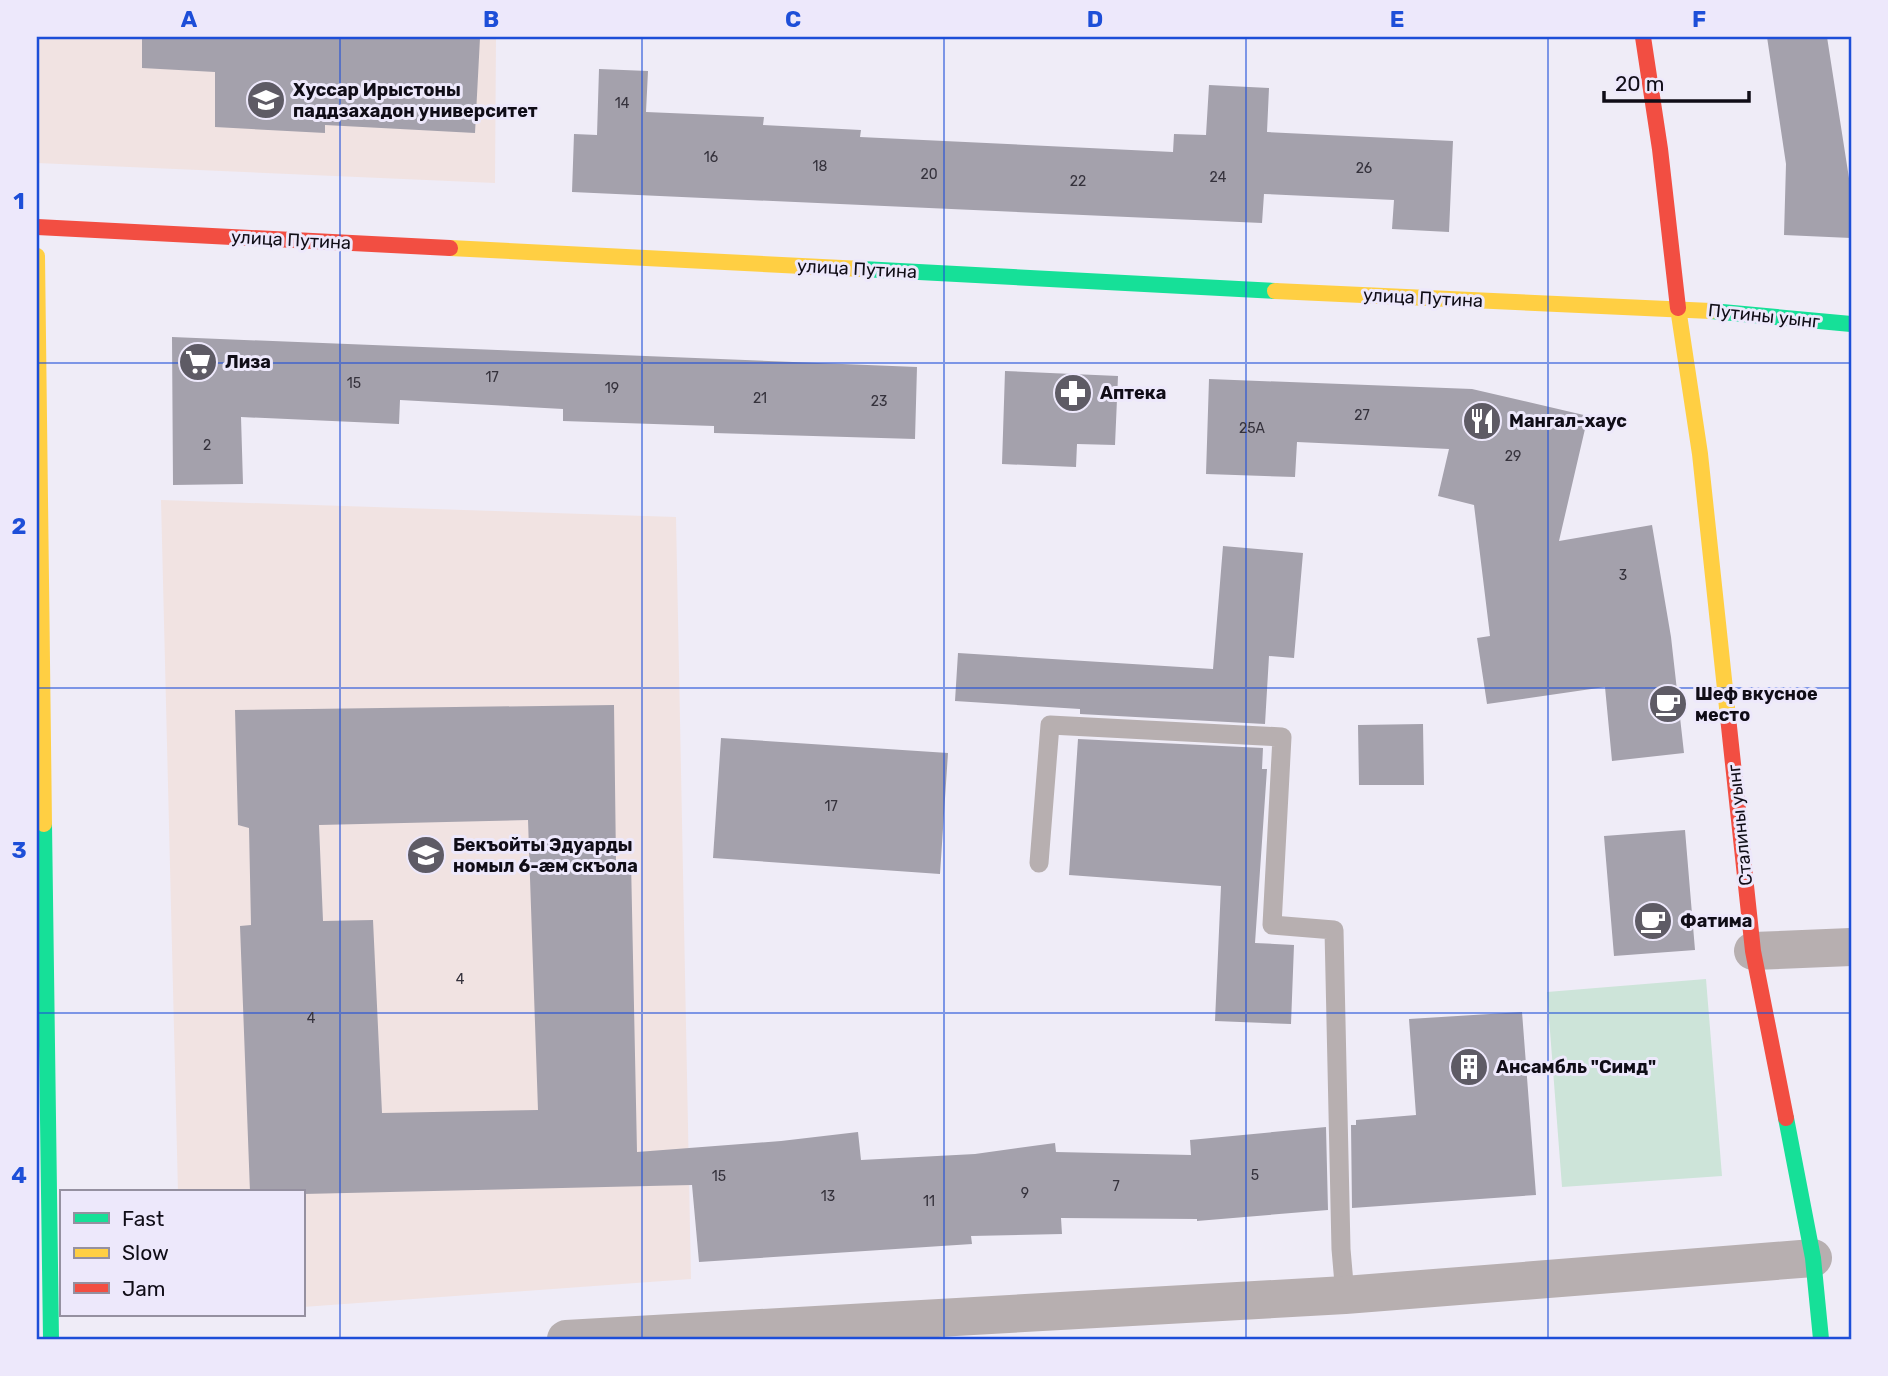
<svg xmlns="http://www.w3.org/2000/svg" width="1888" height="1376" viewBox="0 0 1888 1376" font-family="Rubik,sans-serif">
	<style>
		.education { fill: #f1e3e2 }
		.green { fill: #cde4d9 }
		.building { fill: #a4a1ac; fill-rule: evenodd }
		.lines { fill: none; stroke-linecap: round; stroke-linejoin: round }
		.lane { stroke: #b7afb0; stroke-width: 19 }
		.street { stroke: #b7afb0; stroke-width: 38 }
		.fast { stroke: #16e098; stroke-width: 16 }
		.slow { stroke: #ffcf43; stroke-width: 16 }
		.jam { stroke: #f24e42; stroke-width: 16 }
		.grid { fill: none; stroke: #1d4ed8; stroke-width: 2; stroke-opacity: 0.55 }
		.labels { text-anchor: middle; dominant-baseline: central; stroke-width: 6; stroke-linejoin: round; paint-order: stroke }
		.number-label { font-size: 14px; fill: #35323c }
		.poi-label { font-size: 18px; font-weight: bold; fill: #100d17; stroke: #ede8fb; text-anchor: start }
		.street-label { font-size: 18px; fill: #100d17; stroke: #ede8fb }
		.neatline { fill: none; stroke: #1d4ed8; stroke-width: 2.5 }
		.grid-label { font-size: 23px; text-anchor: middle; font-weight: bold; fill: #1d4ed8 }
	</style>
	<rect width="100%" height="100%" fill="#efecf7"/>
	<!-- education -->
	<path class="education" d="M37,37H496L495,183L37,163Z
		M161,500L676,517L691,1279L303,1307V1192H178Z"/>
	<!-- green -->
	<path class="green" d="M1706,979L1722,1176L1562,1187L1547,992Z"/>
	<!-- building -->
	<path class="building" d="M142,37L480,38L475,133L325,125V133L215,127V72L142,68Z
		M1767,37H1827L1851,191V238L1784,235L1786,164Z
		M599,69L648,71L646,112L764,117L763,125L861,130L860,137L1173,152L1174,134L1206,135L1209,85L1269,88L1267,132L1453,141L1449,232L1392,229L1394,200L1264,194L1262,223L572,192L574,134L597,135Z
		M172,337L917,367L915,439L714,433V426L563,421V409L400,400L399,424L241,417L243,484L173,485Z
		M1005,371L1118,376L1115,445L1077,444L1076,467L1002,464Z
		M1209,379L1472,389L1588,416L1559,541L1652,525L1671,637L1684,753L1612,761L1605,687L1487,704L1477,638L1490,636L1474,505L1438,496L1449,449L1297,442L1295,477L1206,474Z
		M1223,546L1303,553L1294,658L1269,656L1265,724L1080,714V709L955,701L958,653L1213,669Z
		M614,705L616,862L631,861L637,1152L781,1141L858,1132L861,1160L975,1154L1055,1143L1056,1152L1191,1155L1190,1140L1326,1127L1328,1210L1197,1221V1219L1061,1218L1062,1234L971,1236L972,1244L699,1262L692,1185L303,1194V1192H250L240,926L251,925L249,828L238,825L235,710ZM528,820L538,1110L382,1113L373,920L323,921L319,825Z
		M1423,724L1424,785H1359L1358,725Z
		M721,738L948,753L940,874L713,858Z
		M1078,739L1263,748L1262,769H1267L1255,943L1294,945L1291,1024L1215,1021L1221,886L1069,875Z
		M1685,830L1695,950L1614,956L1604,836Z
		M1522,1012L1536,1195L1352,1208L1351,1125H1356V1120L1416,1115L1409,1019Z"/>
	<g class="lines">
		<!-- lane -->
		<path class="lane" d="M1039,863L1050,725L1282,737L1272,925L1334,930L1341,1249L1345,1295"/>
		<!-- street -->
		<path class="street" d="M1753,951L1851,947
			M566,1339L1345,1295L1813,1258"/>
		<!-- fast -->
		<path class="fast" d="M862,269L1275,291
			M1711,311L1851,324
			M44,824L51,1339
			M1786,1118L1813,1258L1821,1339"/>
		<!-- slow -->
		<path class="slow" d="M450,248L862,269
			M37,256L44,824
			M1275,291L1711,311
			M1678,308L1700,454L1728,717"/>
		<!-- jam -->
		<path class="jam" d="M1643,37L1660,149L1678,308
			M37,227L450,248
			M1728,717L1753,951L1786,1118"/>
	</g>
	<!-- grid -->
	<path class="grid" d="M340,37V1339M642,37V1339M944,37V1339M1246,37V1339M1548,37V1339M37,363H1851M37,688H1851M37,1013H1851"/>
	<!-- icons -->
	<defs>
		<symbol id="university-disc" viewBox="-11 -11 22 22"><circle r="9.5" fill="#5e5b65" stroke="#ede8fb"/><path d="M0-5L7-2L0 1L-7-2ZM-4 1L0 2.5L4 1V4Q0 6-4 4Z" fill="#fff"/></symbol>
		<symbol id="supermarket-disc" viewBox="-11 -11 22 22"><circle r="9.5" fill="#5e5b65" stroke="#ede8fb"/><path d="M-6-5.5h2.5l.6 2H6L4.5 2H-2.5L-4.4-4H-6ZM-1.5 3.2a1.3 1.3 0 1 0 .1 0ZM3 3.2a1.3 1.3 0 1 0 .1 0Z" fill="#fff"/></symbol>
		<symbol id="pharmacy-disc" viewBox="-11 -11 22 22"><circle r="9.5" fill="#5e5b65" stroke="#ede8fb"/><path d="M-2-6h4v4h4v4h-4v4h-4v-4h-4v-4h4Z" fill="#fff"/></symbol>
		<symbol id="restaurant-disc" viewBox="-11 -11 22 22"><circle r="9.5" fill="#5e5b65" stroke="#ede8fb"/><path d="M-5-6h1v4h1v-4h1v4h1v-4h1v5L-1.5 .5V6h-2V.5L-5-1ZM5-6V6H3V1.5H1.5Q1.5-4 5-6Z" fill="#fff"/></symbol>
		<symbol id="cafe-disc" viewBox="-11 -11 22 22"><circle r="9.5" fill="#5e5b65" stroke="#ede8fb"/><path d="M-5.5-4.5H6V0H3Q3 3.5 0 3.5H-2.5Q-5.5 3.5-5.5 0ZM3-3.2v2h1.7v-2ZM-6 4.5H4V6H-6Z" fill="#fff"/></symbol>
		<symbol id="school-disc" viewBox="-11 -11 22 22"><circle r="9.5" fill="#5e5b65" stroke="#ede8fb"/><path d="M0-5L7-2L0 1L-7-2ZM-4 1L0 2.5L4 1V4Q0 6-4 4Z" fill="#fff"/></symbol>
		<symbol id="building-disc" viewBox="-11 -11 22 22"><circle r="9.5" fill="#5e5b65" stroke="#ede8fb"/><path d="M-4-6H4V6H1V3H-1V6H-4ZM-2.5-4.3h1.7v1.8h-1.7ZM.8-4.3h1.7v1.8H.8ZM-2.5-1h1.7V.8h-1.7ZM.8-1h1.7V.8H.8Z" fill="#fff"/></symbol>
	</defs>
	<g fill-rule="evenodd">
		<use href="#university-disc" x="244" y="78" width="44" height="44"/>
		<use href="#supermarket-disc" x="176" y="340" width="44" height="44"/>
		<use href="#pharmacy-disc" x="1051" y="371" width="44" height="44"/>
		<use href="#restaurant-disc" x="1460" y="399" width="44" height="44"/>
		<use href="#cafe-disc" x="1646" y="682" width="44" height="44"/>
		<use href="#school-disc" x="404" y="833" width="44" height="44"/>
		<use href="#cafe-disc" x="1631" y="899" width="44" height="44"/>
		<use href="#building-disc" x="1447" y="1045" width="44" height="44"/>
	</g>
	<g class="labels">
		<!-- number labels -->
		<g class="number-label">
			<text x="622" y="103">14</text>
			<text x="711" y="157">16</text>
			<text x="820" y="166">18</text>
			<text x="1364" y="168">26</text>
			<text x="929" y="174">20</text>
			<text x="1218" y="177">24</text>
			<text x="1078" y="181">22</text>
			<text x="492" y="377">17</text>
			<text x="354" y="383">15</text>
			<text x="612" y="388">19</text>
			<text x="760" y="398">21</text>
			<text x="879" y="401">23</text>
			<text x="1362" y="415">27</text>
			<text x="1252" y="428">25А</text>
			<text x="207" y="445">2</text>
			<text x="1513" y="456">29</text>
			<text x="1623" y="575">3</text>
			<text x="831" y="806">17</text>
			<text x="460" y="979">4</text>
			<text x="311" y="1018">4</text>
			<text x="1255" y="1175">5</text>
			<text x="719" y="1176">15</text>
			<text x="1116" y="1186">7</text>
			<text x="1025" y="1193">9</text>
			<text x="828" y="1196">13</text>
			<text x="929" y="1201">11</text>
		</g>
		<!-- poi labels -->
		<g class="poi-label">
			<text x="293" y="90">Хуссар Ирыстоны<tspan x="293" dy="21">паддзахадон университет</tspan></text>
			<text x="225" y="362">Лиза</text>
			<text x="1100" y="393">Аптека</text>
			<text x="1509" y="421">Мангал-хаус</text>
			<text x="1695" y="694">Шеф вкусное<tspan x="1695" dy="21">место</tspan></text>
			<text x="453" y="845">Бекъойты Эдуарды<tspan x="453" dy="21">номыл 6-æм скъола</tspan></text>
			<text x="1680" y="921">Фатима</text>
			<text x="1496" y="1067">Ансамбль "Симд"</text>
		</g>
		<!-- street labels -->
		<g class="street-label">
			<text transform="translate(291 240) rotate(3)">улица Путина</text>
			<text transform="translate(857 269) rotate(3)">улица Путина</text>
			<text transform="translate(1423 298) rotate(3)">улица Путина</text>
			<text transform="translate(1764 316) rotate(6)">Путины уынг</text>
			<text transform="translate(1740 825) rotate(-96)">Сталины уынг</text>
		</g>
	</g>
	<!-- border -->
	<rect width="1888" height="1376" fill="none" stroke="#ede8fb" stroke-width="77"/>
	<!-- legend -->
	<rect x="60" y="1190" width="245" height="126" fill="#ede8fb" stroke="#9590a0" stroke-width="2"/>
	<rect x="74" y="1213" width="35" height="10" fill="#16e098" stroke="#9590a0" stroke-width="2"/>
	<text x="122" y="1226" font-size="21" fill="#100d17">Fast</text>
	<rect x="74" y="1248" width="35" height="10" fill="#ffcf43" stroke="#9590a0" stroke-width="2"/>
	<text x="122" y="1260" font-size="21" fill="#100d17">Slow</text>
	<rect x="74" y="1283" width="35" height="10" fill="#f24e42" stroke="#9590a0" stroke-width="2"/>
	<text x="122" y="1296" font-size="21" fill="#100d17">Jam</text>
	<!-- scale -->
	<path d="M1604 91v10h145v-10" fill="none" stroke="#100d17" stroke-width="3.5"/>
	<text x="1615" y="91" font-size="21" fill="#100d17" stroke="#ede8fb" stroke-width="5" paint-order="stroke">20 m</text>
	<rect x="38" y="38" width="1812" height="1300" class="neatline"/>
	<g class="grid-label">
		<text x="189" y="27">A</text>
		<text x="491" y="27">B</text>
		<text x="793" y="27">C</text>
		<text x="1095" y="27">D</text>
		<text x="1397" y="27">E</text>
		<text x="1699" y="27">F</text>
		<text x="19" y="209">1</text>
		<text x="19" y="534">2</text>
		<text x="19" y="858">3</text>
		<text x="19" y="1183">4</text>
	</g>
</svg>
